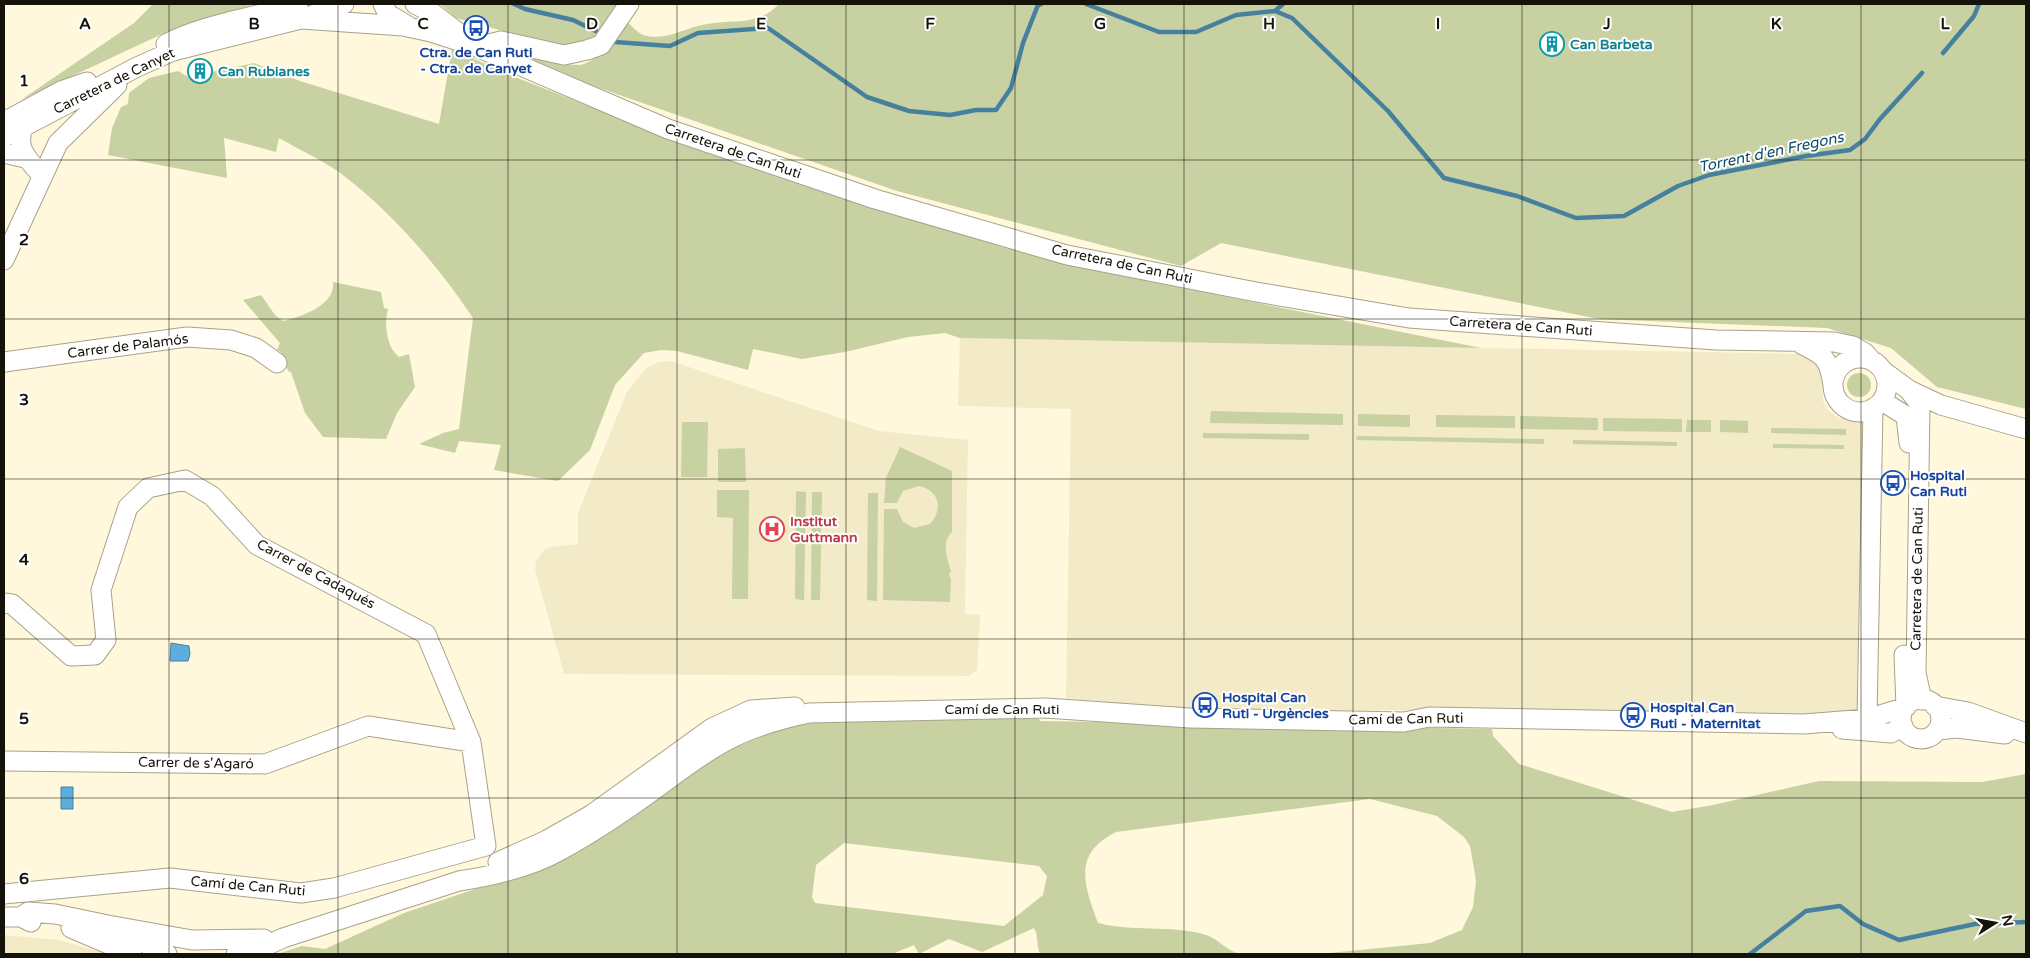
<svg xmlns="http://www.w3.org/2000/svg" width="2030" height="958" viewBox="0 0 2030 958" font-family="'Varela Round',sans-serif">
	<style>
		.built { fill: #f3eac8 }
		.green { fill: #c7d1a2; fill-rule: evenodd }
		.water { fill: #5daede; stroke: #47809e }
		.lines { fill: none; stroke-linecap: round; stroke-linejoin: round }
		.stream { stroke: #47809e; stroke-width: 4.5 }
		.minor-casing { stroke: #a9a289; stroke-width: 21 }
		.minor { stroke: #fff; stroke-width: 19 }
		.grid { fill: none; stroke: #151309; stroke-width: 1; stroke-opacity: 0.55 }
		.labels { text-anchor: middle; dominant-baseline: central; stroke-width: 4; stroke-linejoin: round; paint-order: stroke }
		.culture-label { font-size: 14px; font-weight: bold; fill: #0d838f; stroke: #fff; text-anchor: start }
		.transit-label { font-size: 14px; font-weight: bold; fill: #164399; stroke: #fff; text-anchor: start }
		.street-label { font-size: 14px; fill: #151309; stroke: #fff }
		.health-label { font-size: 14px; font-weight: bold; fill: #be3a42; stroke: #fff; text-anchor: start }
		.water-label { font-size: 15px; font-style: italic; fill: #0a4c6d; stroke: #fff }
		.grid-label { font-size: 16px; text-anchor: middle; font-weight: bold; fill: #151309; stroke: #fff; stroke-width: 4; stroke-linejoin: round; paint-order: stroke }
	</style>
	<rect width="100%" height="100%" fill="#fff8dc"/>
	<!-- built -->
	<path class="built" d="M960,338L1810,354L1821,363L1823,401L1827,409L1838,418L1853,416L1862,421L1858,714L1854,717L1433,710L1167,711L1066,698L1071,409L958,406Z
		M671,361L879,431L968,440L965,614L980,615L977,670L969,676L564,674L535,569L536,561L543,551L550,547L578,544V513L627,392L646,368L659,362Z
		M4,935L59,940L108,954H4Z"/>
	<!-- green -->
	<path class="green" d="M153,4H254L160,35L21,100L134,23Z
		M440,4H619L596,45L572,50L456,18Z
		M779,4H2026V409L1937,387L1891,348L1827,328L1599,319L1221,243L1181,266L897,191L576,80L512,52C531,56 558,65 578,65C595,65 618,36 628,23C632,26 638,33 643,35C665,42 686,27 707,24C733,19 757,27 779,4Z
		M452,49L515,77L706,152L1004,248L1153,282L1481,348L960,338L945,333L908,337L845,352L802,359L753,349L748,370L677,351L661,350L644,353L615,385L590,450L558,481L494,470L501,445L459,441L455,453L419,444L443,433L459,429L473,318C437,264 391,211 339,172C320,159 298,149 279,138L276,152L224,138L227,178L108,155L112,128L121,107L128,104L129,93L149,78L178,71L188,77L254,63L300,81L439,124Z
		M333,282L381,292L384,308L388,309C384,323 386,347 399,357L409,354L415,387L397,413L386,439L323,437L305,413L291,372L288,371L281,352L277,350L280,343L243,300L261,295L275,315L283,321C301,317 336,305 333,282Z
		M1847 385a12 12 0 1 1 24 0a12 12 0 1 1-24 0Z
		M1211,411L1343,414V425L1210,423Z
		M1358,414L1410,415V427L1358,426Z
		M1436,415L1515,416V428L1436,427Z
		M1520,416L1598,418V430L1520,429Z
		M1603,418L1682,419V432L1603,431Z
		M1687,420H1711V432H1686Z
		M1720,420L1748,421V433L1720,432Z
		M682,422H708L707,477H681Z
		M1771,428L1846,429V435L1771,433Z
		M1203,433L1309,434V440L1203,438Z
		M1357,436L1544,439V444L1356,440Z
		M1573,440L1677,442V446L1573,444Z
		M1773,444L1844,445V449L1773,448Z
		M900,447L952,471V532C941,542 947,558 951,571L949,574L951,580L950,602L883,600L884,509H897L903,522L914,528L930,524C944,509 939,490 919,486L903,491L897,503H884L886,478Z
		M745,448L746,482H718V449Z
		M717,490H749L748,599H732L733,518L717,517Z
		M796,491L806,492L804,600L795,599Z
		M812,492H822L820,600H811Z
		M868,493H878L877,601L867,600Z
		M999,718L1039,719L1040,721L1492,729L1493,736L1519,764L1672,812L1713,805L1819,781L1982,782L2026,774V954H1319L1430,943L1462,930L1473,907L1476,881L1472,857L1470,846L1464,837L1437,816L1370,799L1116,832C1072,854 1084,885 1098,923C1132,932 1169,925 1203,934C1217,937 1227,952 1241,954H1040C1036,945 1039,937 1034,928L982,952L949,939L919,954L914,945L892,954H277L302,946L325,949L404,913L490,884L725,752L796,722ZM844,843L1039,866L1047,876L1043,895L1004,926L815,903L812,897L816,865Z"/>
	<!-- water -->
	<path class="water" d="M171,643L189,646L190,654L188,661H170Z
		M61,787H73V809H61Z"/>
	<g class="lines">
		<!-- stream -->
		<path class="stream" d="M514,4L525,9L573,20L604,35
			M1086,4L1159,32H1196L1236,15L1275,11L1292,18L1388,111L1444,178L1517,196L1576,218L1624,216L1678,186L1709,175L1806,156L1850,150L1865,139L1880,119L1922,73
			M1275,11L1283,4
			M610,39L615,42L670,46L698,33L768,28L867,97L909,111L950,115L976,110H996L1011,88L1023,43L1038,5L1041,4
			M1943,53L1974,16L1979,4
			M1750,954L1806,911L1840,906L1863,924L1899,940L1975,924L2026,922"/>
		<defs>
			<path id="minor" d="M383,4L388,14L408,26
				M415,4L434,14L464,37
				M301,19L403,26L431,32L477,47L668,129L875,199L1067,255L1256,292L1409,318L1716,340L1834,342L1853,346L1865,353L1871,360
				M166,44C207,23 254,18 298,4
				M477,47L501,41L564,55L587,50L601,45L629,4
				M28,118C12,143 24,157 42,175
				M4,122L61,91L87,82
				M4,137L137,67L173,51L301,19L344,4
				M4,153L25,158
				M4,260L58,143L117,85
				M1801,344C1824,355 1829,358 1833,385
				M1833 385a27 27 0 1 1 54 0a27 27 0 1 1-54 0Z
				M4,362L187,337L231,340L256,348L277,363
				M1883,371L1909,390L1920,405L1916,673L1922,700
				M1909,390L1941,405L2026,429
				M1882,401L1906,416L1909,443
				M4,603L12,604L71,656L95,655L106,640L101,590L128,507L148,488L185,480L212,496L257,545L426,634L471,742L486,846L334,888L301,893L170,878L4,894
				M1904,655L1906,707
				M1901 719a20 20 0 1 1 40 0a20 20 0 1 1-40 0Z
				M1935,706L1968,712L2026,733
				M1867,719L1873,408
				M1842,729L1891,733L1903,726
				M1938,730L1957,728L2005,734
				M4,761L265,764L368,726L471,742
				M498,862L547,840L591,815L712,728L751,710L795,707
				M4,917H21L31,922
				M21,917L28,912L55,914L108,925L167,954
				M108,925L192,940L264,939
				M71,928L132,954
				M236,954L259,949L283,938L459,881C493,876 531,867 561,850C592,833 622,813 651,792C675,775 699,755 726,741C752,727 780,719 809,713L1046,708L1190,718L1404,722L1429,717L1804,724L1867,719L1906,707"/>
		</defs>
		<!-- minor casing -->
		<use href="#minor" class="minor-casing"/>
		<!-- minor -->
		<use href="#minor" class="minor"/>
	</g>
	<!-- grid -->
	<path class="grid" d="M169,4V954M338,4V954M508,4V954M677,4V954M846,4V954M1015,4V954M1184,4V954M1353,4V954M1522,4V954M1692,4V954M1861,4V954M4,160H2026M4,319H2026M4,479H2026M4,639H2026M4,798H2026"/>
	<!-- icons -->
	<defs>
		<symbol id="bus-ring" viewBox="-11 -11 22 22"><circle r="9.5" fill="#fff" stroke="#1a4fb4" stroke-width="1.5"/><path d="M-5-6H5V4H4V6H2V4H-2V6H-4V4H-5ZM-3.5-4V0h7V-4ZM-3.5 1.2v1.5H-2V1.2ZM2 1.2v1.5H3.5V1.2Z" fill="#1a4fb4"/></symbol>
		<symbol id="building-ring" viewBox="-11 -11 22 22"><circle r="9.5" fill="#fff" stroke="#0f9aa8" stroke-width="1.5"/><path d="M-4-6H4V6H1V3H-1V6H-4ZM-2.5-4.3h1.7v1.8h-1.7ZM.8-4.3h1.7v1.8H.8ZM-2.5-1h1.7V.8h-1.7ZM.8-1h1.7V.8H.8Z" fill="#0f9aa8"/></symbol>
		<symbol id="hospital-ring" viewBox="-11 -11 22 22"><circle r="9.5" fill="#fff" stroke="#e0444e" stroke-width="1.5"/><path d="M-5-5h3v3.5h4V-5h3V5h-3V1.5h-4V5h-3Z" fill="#e0444e"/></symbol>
	</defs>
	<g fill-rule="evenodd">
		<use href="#bus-ring" x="462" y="14" width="28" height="28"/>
		<use href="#building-ring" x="1538" y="30" width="28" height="28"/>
		<use href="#building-ring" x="186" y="57" width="28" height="28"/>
		<use href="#bus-ring" x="1879" y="469" width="28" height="28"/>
		<use href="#hospital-ring" x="758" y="515" width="28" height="28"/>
		<use href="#bus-ring" x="1191" y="691" width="28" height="28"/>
		<use href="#bus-ring" x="1619" y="701" width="28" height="28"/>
	</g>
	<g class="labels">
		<!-- culture labels -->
		<g class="culture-label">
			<text x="1570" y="44">Can Barbeta</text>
			<text x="218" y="71">Can Rubianes</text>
		</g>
		<!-- transit labels -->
		<g class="transit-label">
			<text x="476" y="52" text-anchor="middle">Ctra. de Can Ruti<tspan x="476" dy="16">- Ctra. de Canyet</tspan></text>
			<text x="1910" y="475">Hospital<tspan x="1910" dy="16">Can Ruti</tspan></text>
			<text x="1222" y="697">Hospital Can<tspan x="1222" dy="16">Ruti - Urgències</tspan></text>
			<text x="1650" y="707">Hospital Can<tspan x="1650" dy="16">Ruti - Maternitat</tspan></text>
		</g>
		<!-- street labels -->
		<g class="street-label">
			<text transform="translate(114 81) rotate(-26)">Carretera de Canyet</text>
			<text transform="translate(733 151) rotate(19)">Carretera de Can Ruti</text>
			<text transform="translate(1122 264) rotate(12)">Carretera de Can Ruti</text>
			<text transform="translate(1521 326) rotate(4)">Carretera de Can Ruti</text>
			<text transform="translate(128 346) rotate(-7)">Carrer de Palamós</text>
			<text transform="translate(316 574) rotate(28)">Carrer de Cadaqués</text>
			<text transform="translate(1917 579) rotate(-89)">Carretera de Can Ruti</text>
			<text x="1002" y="709">Camí de Can Ruti</text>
			<text transform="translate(1406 719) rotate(-1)">Camí de Can Ruti</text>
			<text transform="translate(196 763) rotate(1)">Carrer de s'Agaró</text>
			<text transform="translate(248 886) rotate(5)">Camí de Can Ruti</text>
		</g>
		<!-- health labels -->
		<g class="health-label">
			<text x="790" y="521">Institut<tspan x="790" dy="16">Guttmann</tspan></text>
		</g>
		<!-- water labels -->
		<g class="water-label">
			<text transform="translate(1771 152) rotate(-12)">Torrent d'en Fregons</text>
		</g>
	</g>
	<g class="grid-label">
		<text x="85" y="29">A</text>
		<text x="254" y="29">B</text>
		<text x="423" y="29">C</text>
		<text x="592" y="29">D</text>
		<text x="761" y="29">E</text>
		<text x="930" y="29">F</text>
		<text x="1100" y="29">G</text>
		<text x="1269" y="29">H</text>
		<text x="1438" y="29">I</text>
		<text x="1607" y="29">J</text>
		<text x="1776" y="29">K</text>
		<text x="1945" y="29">L</text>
		<text x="24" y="86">1</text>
		<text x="24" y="245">2</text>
		<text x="24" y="405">3</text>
		<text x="24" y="565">4</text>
		<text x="24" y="724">5</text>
		<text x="24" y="884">6</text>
	</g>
	<!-- border -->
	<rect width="2030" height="958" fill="none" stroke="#151309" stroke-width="10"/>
	<!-- north arrow -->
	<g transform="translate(1995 923) rotate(79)" stroke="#ffffff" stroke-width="4" paint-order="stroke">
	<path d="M0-4L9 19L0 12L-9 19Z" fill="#151309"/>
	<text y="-8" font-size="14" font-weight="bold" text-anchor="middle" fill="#151309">N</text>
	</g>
</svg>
